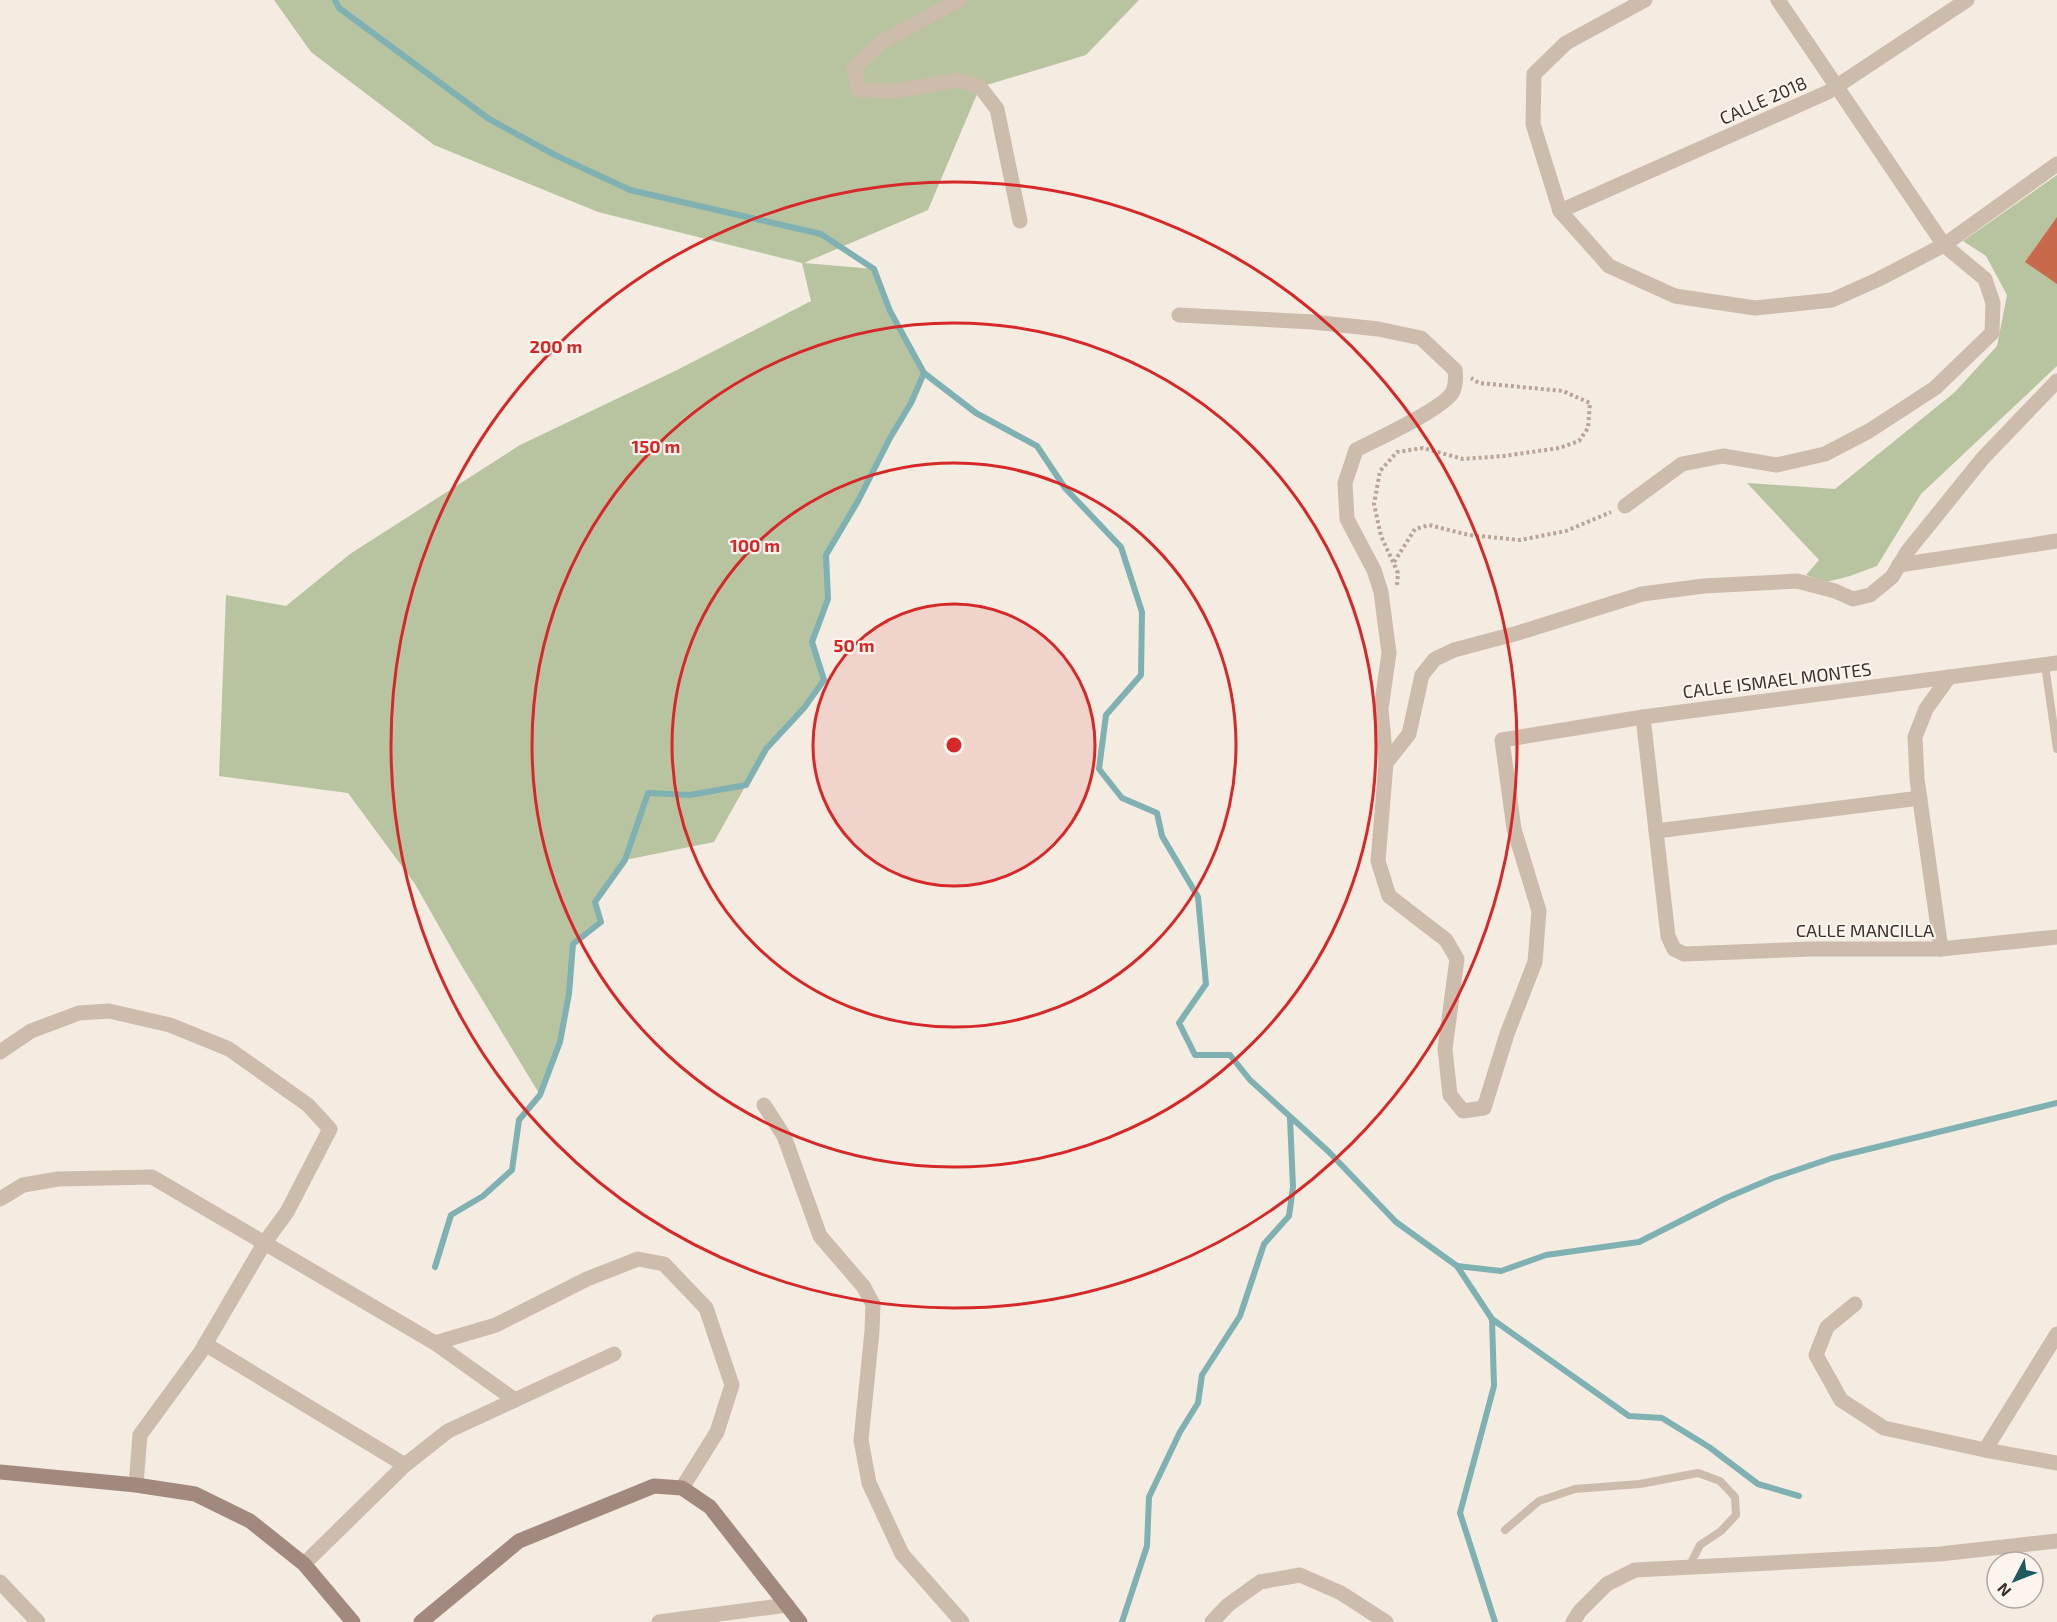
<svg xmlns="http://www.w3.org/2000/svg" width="2057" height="1622" viewBox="0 0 2057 1622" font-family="'Exo 2',sans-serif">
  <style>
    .green { fill: #b8c4a0 }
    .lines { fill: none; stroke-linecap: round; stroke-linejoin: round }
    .stream { stroke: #7fb0b2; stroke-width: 6 }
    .building { fill: #c8694b }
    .path { stroke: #b9a596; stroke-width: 4; stroke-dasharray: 3 3; stroke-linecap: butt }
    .lane { stroke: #cdbbac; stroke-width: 8 }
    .street { stroke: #cdbbac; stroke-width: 15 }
    .secondary { stroke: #a18a7d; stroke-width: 15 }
    .ring { fill: none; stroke: #d62828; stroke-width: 3 }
    .labels { text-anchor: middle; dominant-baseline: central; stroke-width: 4.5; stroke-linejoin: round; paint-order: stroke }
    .street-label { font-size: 18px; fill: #3b302b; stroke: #fbf5ee }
    .centre { fill: #d62828; stroke: #fbf5ee; stroke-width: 3 }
    .ring-label { font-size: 18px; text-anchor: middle; font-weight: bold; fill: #d62828; stroke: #fbf5ee; stroke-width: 4.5; stroke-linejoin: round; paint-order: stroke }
  </style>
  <rect width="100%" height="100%" fill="#f4ebe1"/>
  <g class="green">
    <path d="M274,0H1139L1086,55L980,87L928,210L804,263L874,269L890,311L924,373L911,403L890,438L858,501L826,555L828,599L812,642L824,680L804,708L778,736L746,785L714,842L625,860L595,902L601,922L573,944L569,994L560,1042L540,1095L457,958L415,884L348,793L219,776L226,595L286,606L350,554L520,445L675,371L811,301L802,263L598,212L434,145L311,52Z"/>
    <path d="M2057,175V366L1921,494L1877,566L1850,576L1826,582L1806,575L1819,560L1747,483L1835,489L1955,392L1997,346L2007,295L1986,256L1963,241Z"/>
  </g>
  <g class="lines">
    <g class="stream">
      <path d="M335,0L339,8L489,119L555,155L630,190L821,234L874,269L890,311L924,373L976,413L1037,446L1065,488L1121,547L1142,612L1141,675L1106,715L1099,769L1122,798L1157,813L1162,836L1198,897L1206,984L1179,1023L1195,1055H1230L1250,1080L1329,1152L1396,1222L1457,1266L1501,1271L1546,1255L1639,1242L1726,1198L1773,1178L1832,1158L2057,1103"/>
      <path d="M1457,1266L1492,1319L1494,1386L1460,1513L1495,1622"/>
      <path d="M435,1267L451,1215L483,1196L512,1170L519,1120L540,1095L560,1042L569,994L573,944L601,922L595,902L625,860L648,793L690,795L746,785L766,749L804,708L824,680L812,642L828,599L826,555L858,501L890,438L911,403L924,373"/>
      <path d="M1492,1319L1629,1416L1662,1418L1709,1447L1758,1484L1799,1496"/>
      <path d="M1122,1622L1147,1546L1149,1497L1180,1432L1198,1403L1202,1375L1240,1316L1264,1244L1289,1216L1293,1187L1290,1118"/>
    </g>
  </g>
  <path class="building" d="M2057,217V284L2025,262Z"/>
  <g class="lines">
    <g class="path">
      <path d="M1394,562L1415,529L1429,525L1469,535L1520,540L1566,531L1611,512"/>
      <path d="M1397,585L1398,573L1381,536L1374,504L1380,471L1397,452L1423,448L1463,459L1504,456L1559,448L1579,441L1588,428L1590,403L1563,391L1479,383L1471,378"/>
    </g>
    <g class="lane">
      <path d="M2045,665L2057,749"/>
      <path d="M1505,1530L1539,1501L1575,1489L1640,1484L1698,1473L1720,1481L1735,1497L1736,1515L1721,1531L1700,1545L1689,1567"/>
    </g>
    <g class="street">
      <path d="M960,0L882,42L854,67L859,90L896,91L959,80L980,87L997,109L1020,221"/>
      <path d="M1645,0L1566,43L1534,74L1533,124L1560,211L1609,266L1675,296L1755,308L1832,300L1879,279L1944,245L2057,164"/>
      <path d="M1560,211L1828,92L1967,0"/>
      <path d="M1179,315L1313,322L1378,329L1421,338L1455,370C1456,378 1456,386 1452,393C1441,410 1377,439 1356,450L1345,483L1347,519L1374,570L1381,592L1389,653L1381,709L1386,763"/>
      <path d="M2057,381L1983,458L1907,552L1892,577L1870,595L1853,599L1835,591L1797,581L1704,586L1642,594L1518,633L1454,650L1435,659L1422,675L1409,734L1386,763L1378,861L1389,896L1446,940L1457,959L1445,1049L1450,1095L1463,1111L1484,1108L1507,1034L1535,962L1539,911L1514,829L1502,740L1643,717L2057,663"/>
      <path d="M1625,506L1682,464L1723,456L1777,465L1825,454L1869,431L1935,388L1992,333L1993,303L1985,279L1944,245L1778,0"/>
      <path d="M1899,565L2057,541"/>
      <path d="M1643,717L1668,936L1674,949L1684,954L1813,949H1941L2057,937"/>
      <path d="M1656,831L1920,798"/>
      <path d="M1941,949L1917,779L1915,737L1926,709L1949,677"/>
      <path d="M0,1052L31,1031L79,1013L109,1011L170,1025L229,1049L308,1105L330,1129L287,1212L265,1242L200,1353L140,1435L136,1485"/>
      <path d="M764,1105L784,1136L820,1236L863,1286L873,1304L872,1331L861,1440L869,1483L902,1554L962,1622"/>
      <path d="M0,1199L23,1185L58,1179L152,1177L435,1343L496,1325L587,1279L638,1259L664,1264L706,1308L732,1385L717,1432L682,1488"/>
      <path d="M1855,1304L1827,1327L1816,1355L1841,1400L1884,1428L1985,1450L2057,1463"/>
      <path d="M435,1343L515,1400"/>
      <path d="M205,1344L405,1465"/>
      <path d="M1985,1450L2057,1334"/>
      <path d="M304,1564L405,1465L448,1431L614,1354"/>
      <path d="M0,1582L38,1622"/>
      <path d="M659,1622L787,1605"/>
      <path d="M1212,1622L1228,1605L1260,1582L1300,1575L1341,1593L1386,1622"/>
      <path d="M1573,1622L1580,1611L1607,1584L1635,1570L1940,1554L2057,1541"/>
    </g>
    <g class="secondary">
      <path d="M0,1472L136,1485L195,1494L250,1521L304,1564L353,1622"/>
      <path d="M421,1622L519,1541L654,1486L682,1488L710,1507L800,1622"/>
    </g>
  </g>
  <circle cx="954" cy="745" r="141" fill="#d62828" fill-opacity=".12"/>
  <g class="ring">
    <circle cx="954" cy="745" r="141"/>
    <circle cx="954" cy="745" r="282"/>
    <circle cx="954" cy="745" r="422"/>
    <circle cx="954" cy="745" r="563"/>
  </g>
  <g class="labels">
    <g class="street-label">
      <text transform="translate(1763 100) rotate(-24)">CALLE 2018</text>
      <text transform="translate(1777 680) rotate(-7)">CALLE ISMAEL MONTES</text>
      <text x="1865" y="930">CALLE MANCILLA</text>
    </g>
  </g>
  <circle cx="954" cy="745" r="9" class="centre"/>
  <g class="ring-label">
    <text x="556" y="353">200 m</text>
    <text x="656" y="453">150 m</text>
    <text x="755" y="552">100 m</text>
    <text x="854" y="652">50 m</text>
  </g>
  <g transform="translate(2015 1580) rotate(228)"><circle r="28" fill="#fbf5ee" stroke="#aea6a0" stroke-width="1.5"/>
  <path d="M0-4.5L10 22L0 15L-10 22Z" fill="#1f5a5e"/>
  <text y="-9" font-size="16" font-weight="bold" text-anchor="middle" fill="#3b302b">N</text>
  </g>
</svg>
